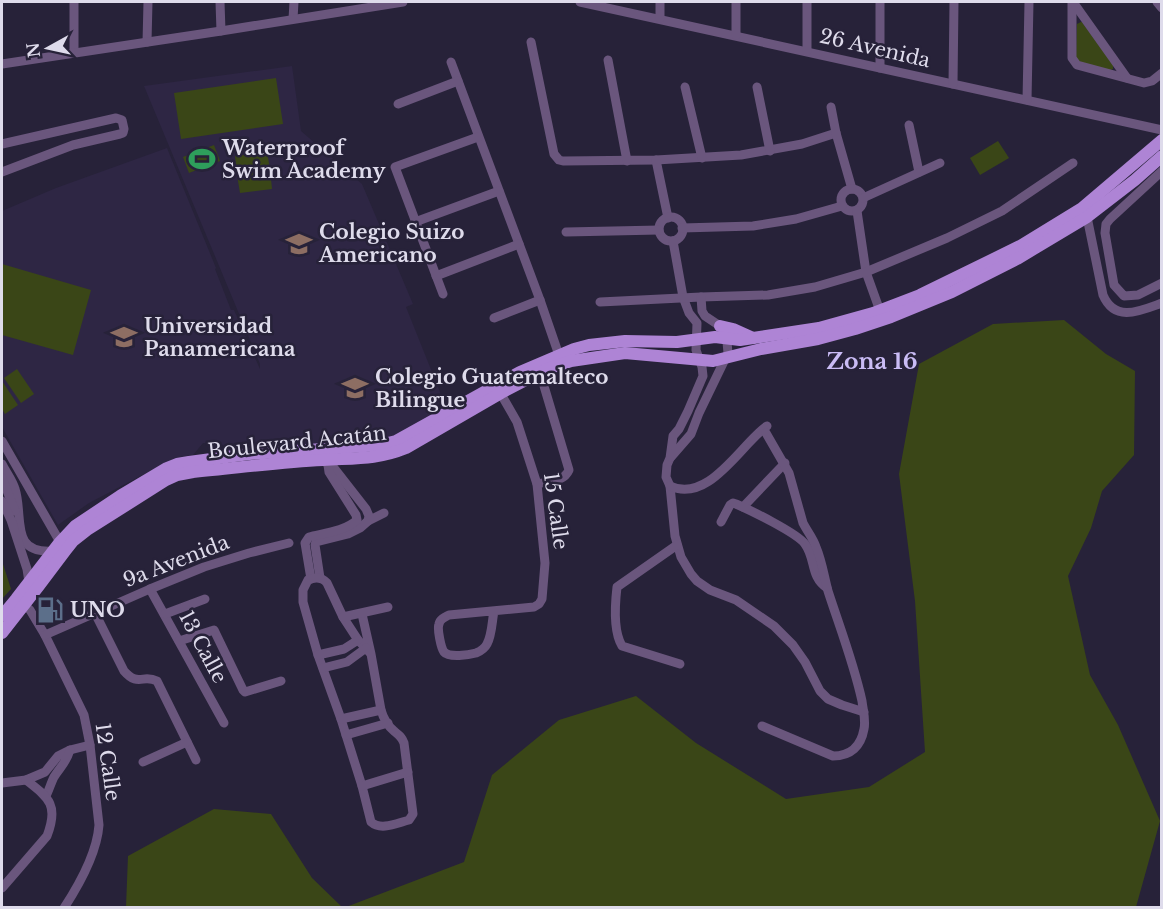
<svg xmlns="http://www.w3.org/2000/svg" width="1163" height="909" viewBox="0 0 1163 909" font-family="'Libre Baskerville',serif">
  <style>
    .built { fill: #2e2644 }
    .green { fill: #3a4617 }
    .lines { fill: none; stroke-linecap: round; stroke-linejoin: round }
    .minor { stroke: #6a567d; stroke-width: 9 }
    .major { stroke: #ae84d5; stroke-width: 12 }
    .labels { text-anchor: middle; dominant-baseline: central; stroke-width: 5; stroke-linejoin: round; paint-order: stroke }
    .street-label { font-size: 20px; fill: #dedbeb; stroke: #272239 }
    .poi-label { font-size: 20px; font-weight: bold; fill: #dedbeb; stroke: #272239; text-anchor: start }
    .quarter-label { font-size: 22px; font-weight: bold; fill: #cabcf5; stroke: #272239 }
  </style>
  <rect width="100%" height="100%" fill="#272239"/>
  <path class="built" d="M292,66L301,131L362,184L413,304L406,307L448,412L386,441L232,453L221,444L203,443L193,455L175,458L110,492L89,503L58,525L2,427V211L56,188L167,148L216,268L215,269L231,310H234L260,369V364L144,86Z"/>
  <g class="green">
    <path d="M1081,22H1082L1113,65V69L1110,70L1079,62L1076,59L1077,24Z"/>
    <path d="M276,78L283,124L181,139L174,93Z"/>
    <path d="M998,141L1009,158L980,175L970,158Z"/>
    <path d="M214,145L220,161L189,173L183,157Z"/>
    <path d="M267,152L270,169L237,173L235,156Z"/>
    <path d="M270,170L272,189L240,193L237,175Z"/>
    <path d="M2,264L91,290L73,355L2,335Z"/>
    <path d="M1064,320L1106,354L1135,371L1134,455L1102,491L1091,528L1068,576L1090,675L1118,725L1160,821L1136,907H346L464,862L492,775L559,720L636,696L696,743L786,799L869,787L925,752L915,601L899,474L919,364L993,324Z"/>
    <path d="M17,369L34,394L21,403L4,378Z"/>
    <path d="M2,381L18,405L5,414L2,409Z"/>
    <path d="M2,561L11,589L2,599Z"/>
    <path d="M214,809L271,814L312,878L342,907H126L128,856Z"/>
  </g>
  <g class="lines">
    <g class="minor">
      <path d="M220,2L221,31"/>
      <path d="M580,2L1162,130"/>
      <path d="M660,2V18"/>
      <path d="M736,2V35"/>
      <path d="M880,2V68"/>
      <path d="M1072,2V58L1077,65L1144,83L1152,81L1162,73"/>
      <path d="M1073,2L1127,78"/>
      <path d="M1157,2L1162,8"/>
      <path d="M293,19L294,2"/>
      <path d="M147,42L148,2"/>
      <path d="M531,42L554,154L559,160L563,161L656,160L741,155L802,144L836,133"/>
      <path d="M807,51V2"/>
      <path d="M74,52V2"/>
      <path d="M608,60L627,161"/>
      <path d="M451,62L540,300L561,361"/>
      <path d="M2,64L221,31L403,2"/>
      <path d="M953,84L954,2"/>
      <path d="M685,87L702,158"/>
      <path d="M757,87L770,151"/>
      <path d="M1027,100L1029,2"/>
      <path d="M398,104L458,81"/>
      <path d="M831,107L836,133L852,189"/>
      <path d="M909,125L919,172"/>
      <path d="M2,144L116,118L122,120L124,129L123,133L120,134L73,145L2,172"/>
      <path d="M656,160L668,218"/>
      <path d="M1162,171L1110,219L1106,224L1105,233L1114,285L1124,296L1138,295L1162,283"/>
      <circle cx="852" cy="200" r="11"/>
      <path d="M863,198L940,163"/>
      <path d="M857,211L866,272L880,311"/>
      <path d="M1084,212L1087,217L1103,295C1115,323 1140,311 1162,303"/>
      <circle cx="671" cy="229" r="12"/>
      <path d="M415,222L499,191"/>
      <path d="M682,228L753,226L796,219L842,206"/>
      <path d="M566,232L659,230"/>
      <path d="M673,241L683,297L689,313L697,323L696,350L702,367L703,376L688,411L679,429L673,436L670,458L667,465L666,477L670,486L675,536L681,557L691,574L697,581L710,590L736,600L774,626L793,645L805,662L820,691L828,699L842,705L864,712"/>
      <path d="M436,276L519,244"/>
      <path d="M443,294L395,167L478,137"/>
      <path d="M600,302L701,297L768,295L815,287L866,272L947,238L1002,211L1073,163"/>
      <path d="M494,318L540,300"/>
      <path d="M2,441L60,542"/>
      <path d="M671,457L691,434L699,413L728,353L727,342L720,326L705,316L702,311L701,297"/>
      <path d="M2,464C6,472 13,481 15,489C24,517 9,554 53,551"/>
      <path d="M328,465L334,468L366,509L369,516L368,521"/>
      <path d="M2,478L15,511"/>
      <path d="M537,484C549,481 564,482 569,470L544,386"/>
      <path d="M670,486C709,504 741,444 767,426"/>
      <path d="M2,501L11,520L27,569L29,582"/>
      <path d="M743,507L785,463"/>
      <path d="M721,522L730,505L733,503L736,504C750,510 797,533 805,544C816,559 810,577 827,588"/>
      <path d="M677,545L617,587C615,604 613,631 622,646L680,664"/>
      <path d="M320,578L315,545L316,542L348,534L360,528L368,521L384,513"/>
      <path d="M311,579L305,543L309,537C325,533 345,531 357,520L356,515L329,472L328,465L324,457"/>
      <path d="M150,589L224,723"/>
      <path d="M19,601L30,610L45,635L84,715L90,745L99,825C97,853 79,885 64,908"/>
      <path d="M494,611C492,621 492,635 487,644C485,648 481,651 476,653C469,655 449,658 444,652C441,648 437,629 439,624C440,619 445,617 449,615L534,607L539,604L542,599L545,563L537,484L517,422L498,389"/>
      <path d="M95,613L124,671C138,687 143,674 157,681L196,760"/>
      <path d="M165,614L205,599"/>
      <path d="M362,614L371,654L381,710C383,717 388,726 394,731C399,735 402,737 404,743L413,814L409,820C397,823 381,831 371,822L362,786L341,719L318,655L303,602V590L308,580C315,577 322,577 327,583L343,617L358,640L371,654"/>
      <path d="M343,617L388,607"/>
      <path d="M45,635L150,589L204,567L249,553L289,543"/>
      <path d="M179,641L214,630L243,690L245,692L281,681"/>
      <path d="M318,655L344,649L358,640"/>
      <path d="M323,668L347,662L366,648"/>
      <path d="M341,719L381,710"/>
      <path d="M762,726L833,756C851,756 861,746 864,729C866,720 863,710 862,701C854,664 840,628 828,591C824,576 822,561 816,547C813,538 807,531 803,523L789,473L766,433"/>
      <path d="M346,735L388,723"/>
      <path d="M143,762L187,742"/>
      <path d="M2,783L26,780L45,772L58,756L70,750L90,745"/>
      <path d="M362,786L408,772"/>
      <path d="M46,796C49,790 51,783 54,777C61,766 66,763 70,750"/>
      <path d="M2,888L47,836C59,805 49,798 26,780"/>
    </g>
    <g class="major">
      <path d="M720,326L733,329L753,338"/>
      <path d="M2,616L16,599L60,542L75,526L120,496L167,468L177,464L189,462L249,454L380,445L396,441L520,372L574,349L589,345L625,341L677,342L715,337L740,340L819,328L873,313L920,295L1020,246L1082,208L1162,140"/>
      <path d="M2,633L38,587L66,550L73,541L87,530L166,480L177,475L193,472C237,468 280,462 323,460C353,458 377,460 406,448L501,393L547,369L571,361L625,353L713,361L761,349L818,339L855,329L891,317L952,292L1017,259L1087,217L1135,180L1162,156"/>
    </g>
  </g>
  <defs>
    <g id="stadium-bare" transform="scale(2.07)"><path d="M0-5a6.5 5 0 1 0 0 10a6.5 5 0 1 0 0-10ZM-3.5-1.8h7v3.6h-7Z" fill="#2e9e5b" stroke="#272239" stroke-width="2.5" paint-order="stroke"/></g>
    <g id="school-bare" transform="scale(2.07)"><path d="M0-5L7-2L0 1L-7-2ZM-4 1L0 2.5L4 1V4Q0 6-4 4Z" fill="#8d6e63" stroke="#272239" stroke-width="2.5" paint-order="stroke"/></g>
    <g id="university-bare" transform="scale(2.07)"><path d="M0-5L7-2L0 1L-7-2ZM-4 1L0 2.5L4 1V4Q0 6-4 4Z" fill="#8d6e63" stroke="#272239" stroke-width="2.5" paint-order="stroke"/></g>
    <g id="fuel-bare" transform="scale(2.07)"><path d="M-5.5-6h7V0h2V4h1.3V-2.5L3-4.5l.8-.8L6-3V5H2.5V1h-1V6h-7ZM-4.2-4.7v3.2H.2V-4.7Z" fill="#5c6f8a" stroke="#272239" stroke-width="2.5" paint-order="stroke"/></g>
  </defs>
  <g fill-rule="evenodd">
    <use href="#stadium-bare" x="202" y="159"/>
    <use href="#school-bare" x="299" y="244"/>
    <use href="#university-bare" x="124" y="337"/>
    <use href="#school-bare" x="355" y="388"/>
    <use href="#fuel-bare" x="50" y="610"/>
  </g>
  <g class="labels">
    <g class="street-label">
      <text transform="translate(875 48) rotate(13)">26 Avenida</text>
      <text transform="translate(297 442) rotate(-6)">Boulevard Acatán</text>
      <text transform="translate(556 511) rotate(82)">15 Calle</text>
      <text transform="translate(176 561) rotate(-21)">9a Avenida</text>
      <text transform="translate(203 647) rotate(62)">13 Calle</text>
      <text transform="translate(108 762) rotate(82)">12 Calle</text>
    </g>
    <g class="poi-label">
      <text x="222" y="148">Waterproof<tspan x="222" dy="23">Swim Academy</tspan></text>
      <text x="319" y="232">Colegio Suizo<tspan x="319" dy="23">Americano</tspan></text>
      <text x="144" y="326">Universidad<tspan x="144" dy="23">Panamericana</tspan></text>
      <text x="375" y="377">Colegio Guatemalteco<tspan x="375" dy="23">Bilingue</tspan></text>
      <text x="70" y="610">UNO</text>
    </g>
    <g class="quarter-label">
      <text x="872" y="361">Zona 16</text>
    </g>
  </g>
  <rect width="1163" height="909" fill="none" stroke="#dedbeb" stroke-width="6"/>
  <g transform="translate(48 48) rotate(262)" stroke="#272239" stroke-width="4.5" paint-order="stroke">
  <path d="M0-4.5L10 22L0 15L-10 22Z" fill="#dedbeb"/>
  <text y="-9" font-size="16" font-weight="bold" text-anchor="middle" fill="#dedbeb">N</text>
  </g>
</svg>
